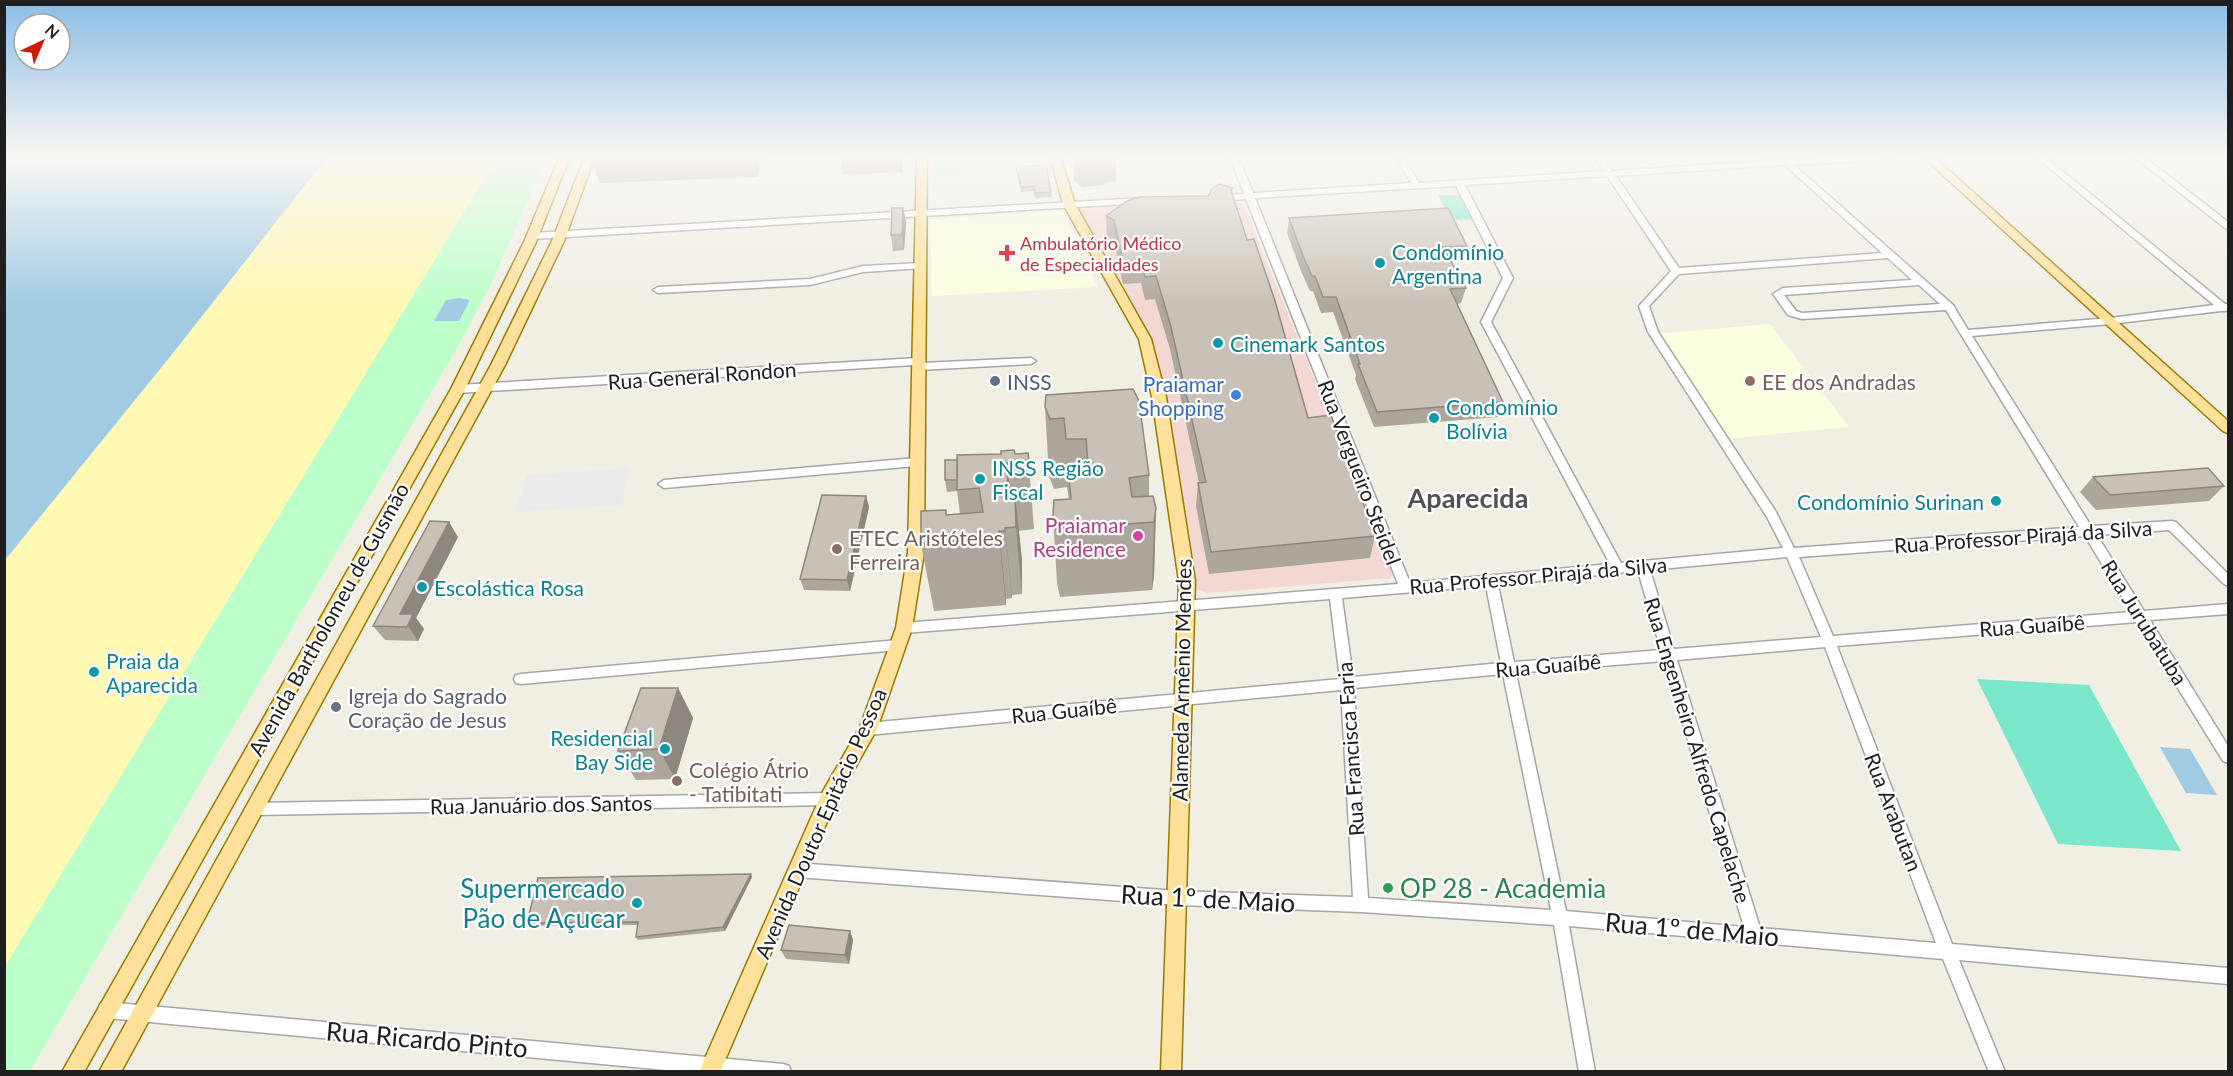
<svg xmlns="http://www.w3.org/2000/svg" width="2233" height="1076" viewBox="0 0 2233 1076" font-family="Lato,sans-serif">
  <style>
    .commercial { fill: #f3d7d2 }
    .education { fill: #fbffdf }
    .sand { fill: #fff9b4 }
    .park { fill: #bdffcb }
    .pitch { fill: #7be7cb }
    .parking { fill: #ebebeb }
    .water { fill: #a0cbe3 }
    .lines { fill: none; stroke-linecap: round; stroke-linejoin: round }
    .minor-casing { stroke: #a6a6a6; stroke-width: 3 }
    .major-casing { stroke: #9a7b00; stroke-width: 3 }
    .minor { fill: #fff; fill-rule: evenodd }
    .major { fill: #ffe19b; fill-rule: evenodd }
    .wall { fill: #ada69d }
    .shaded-wall { fill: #8d8780 }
    .building { fill: #c9c1b7; stroke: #8d8780; stroke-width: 1.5 }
    .health-dot { fill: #e0444e; stroke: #fff; stroke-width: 2 }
    .culture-dot { fill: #0f9aa8; stroke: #fff; stroke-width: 2 }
    .service-dot { fill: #5c6f8a; stroke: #fff; stroke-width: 2 }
    .education-dot { fill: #8d6e63; stroke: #fff; stroke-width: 2 }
    .shop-dot { fill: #3f7fe0; stroke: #fff; stroke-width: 2 }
    .hotel-dot { fill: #d1479c; stroke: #fff; stroke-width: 2 }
    .worship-dot { fill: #6b7280; stroke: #fff; stroke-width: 2 }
    .leisure-dot { fill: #2e9e5b; stroke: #fff; stroke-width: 2 }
    .labels { text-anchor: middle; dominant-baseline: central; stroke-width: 4.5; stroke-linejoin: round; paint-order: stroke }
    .far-health-label { font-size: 18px; fill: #be3a42; stroke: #fff; text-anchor: start }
    .culture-label { font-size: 21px; fill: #0d838f; stroke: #fff; text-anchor: start }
    .street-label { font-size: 21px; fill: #1f1f1f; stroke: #fff }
    .service-label { font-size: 21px; fill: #4e5e75; stroke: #fff; text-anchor: start }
    .education-label { font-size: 21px; fill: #785e54; stroke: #fff; text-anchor: start }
    .shop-label { font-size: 21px; fill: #366cbe; stroke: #fff; text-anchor: end }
    .hotel-label { font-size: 21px; fill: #b23c85; stroke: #fff; text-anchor: end }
    .worship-label { font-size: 21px; fill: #5b616d; stroke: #fff; text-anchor: start }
    .near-culture-label { font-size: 26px; fill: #0d838f; stroke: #fff; text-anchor: end }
    .near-leisure-label { font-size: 26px; fill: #27864d; stroke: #fff; text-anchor: start }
    .near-street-label { font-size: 26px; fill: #1f1f1f; stroke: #fff }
    .district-label { font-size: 27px; font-weight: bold; fill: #525252; stroke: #fff }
  </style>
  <rect width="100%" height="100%" fill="#f1eee4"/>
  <path class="commercial" d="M1240,197L1393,571L1391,578L1207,593L1194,588L1179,480L1148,335L1076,209Z"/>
  <g class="education">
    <path d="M1062,211L1098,287L932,296L930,219Z"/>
    <path d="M1770,324L1849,427L1725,439L1655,334Z"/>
  </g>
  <path class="sand" d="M328,156H498L5,968V560L169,358Z"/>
  <g class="park">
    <path d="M498,156H548L491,284L455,352L30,1071H5L4,968Z"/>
    <path d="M935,156H1045L1048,168L936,175Z"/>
  </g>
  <g class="pitch">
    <path d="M1438,195H1463L1474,219L1450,220Z"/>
    <path d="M1977,679L2089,685L2181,851L2058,844Z"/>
  </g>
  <path class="parking" d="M629,468L622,505L515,512L527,475Z"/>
  <g class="water">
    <path d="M5,156H328L169,358L5,560Z"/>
    <path d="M459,298L470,300L459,321H434L446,300Z"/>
    <path d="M2160,747L2190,749L2217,795L2186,793Z"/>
  </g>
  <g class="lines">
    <g class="minor-casing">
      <g id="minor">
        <path d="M1230,156H1238L1253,193L1411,183L1395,156H1403L1419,183L1604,171L1594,156H1602L1612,171L1779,160L1780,157L1783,156L1789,160L1848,156H1894L1890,159L1794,165L1953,305L1968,330L2110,318L2214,305L2035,156H2044L2225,304H2228V311H2221L2110,324L1972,336L2091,526L2172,521L2176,522L2228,574V586L2224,584L2169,530L2097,535L2144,611L2228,604V614L2150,620L2228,746V763L2223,761L2137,622L1837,646L1952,944L2228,968V984L1959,960L2005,1072H1989L1943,959L1569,926L1595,1072H1579L1554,925L1361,912L1178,905L796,877L791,875L789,870L791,865L796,863L1178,891L1353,897L1341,690L868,735L863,733L861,729L863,725L868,723L1340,679L1330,599L904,633L899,632L898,628L899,624L904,623L1398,584L1246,199L1216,201L1211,198L1216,195L1244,194ZM1785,165L1882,253L1679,268L1616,176ZM1607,176L1671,271L1639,306L1648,332L1767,517L1783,548L1621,563L1491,322L1513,278L1465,185ZM1456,186L1503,278L1481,322L1610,564L1410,583L1255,198ZM1888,258L1912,280L1783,288L1773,294L1788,315L1802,319L1946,310L2079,527L1794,548L1776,512L1658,332L1649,306L1679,274ZM1919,285L1940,304L1802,313L1796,311L1784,295ZM2085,536L2131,612L1833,636L1799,557ZM1787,557L1821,637L1674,649L1650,570ZM1638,571L1661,650L1514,662L1498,585ZM1486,586L1501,663L1353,677L1342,598ZM1825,647L1936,943L1760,928L1677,660ZM1664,661L1744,927L1566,911L1516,673ZM1503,674L1551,910L1368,898L1354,688Z"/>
        <path d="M2133,156H2143L2228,222V229L2225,228Z"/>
        <path d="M1142,198L1147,201L1145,203L532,239L527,236L532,233Z"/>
        <path d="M920,263L923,264V268L863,272L810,285L658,293L653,290L658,287L810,279L863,266Z"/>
        <path d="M918,358L922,359V363L1031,358L1036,361L1031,364L918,370L914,369V365L458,393L453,389L458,385Z"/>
        <path d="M916,458L922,462L916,466L664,488L658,484L664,480Z"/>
        <path d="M898,640L903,641L904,645L903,649L898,650L521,684L516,683L514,679L516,675L521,674Z"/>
        <path d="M828,793L833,794L835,799L833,804L828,805L255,815L250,814L248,809L250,804L255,803Z"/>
        <path d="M106,1002L783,1064L789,1066L791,1072H687L106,1018L100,1016L98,1010L100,1004Z"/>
      </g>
    </g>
    <g class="major-casing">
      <g id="major">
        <path d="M560,156H570L536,242L465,389L84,1072H62L451,389L524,242Z"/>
        <path d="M585,156H595L564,241L505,365L121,1072H99L491,365L552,241Z"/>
        <path d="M917,156H927L924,552L912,628L877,729L835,803L720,1072H699L822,793L860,727L896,628L908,552Z"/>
        <path d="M1050,156H1060L1075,204L1151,339L1166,397L1195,581L1181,1072H1161L1179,581L1152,397L1139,339L1063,204Z"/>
        <path d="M1922,156H1933L2228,421V433L2223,431Z"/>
      </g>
    </g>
    <use href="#minor" class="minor"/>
    <use href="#major" class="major"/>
  </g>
  <g class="wall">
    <path d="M590,156H761L758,177L600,183Z"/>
    <path d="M840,156H903V172L843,175Z"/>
    <path d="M1074,156H1116V181L1104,183V185L1082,187L1074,181Z"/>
    <path d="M1016,167L1051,192L1052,197L1035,198L1034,191L1021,192Z"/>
    <path d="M1233,196L1247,240L1308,418L1375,536L1370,558L1209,574L1196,506L1198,483H1199L1170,349L1155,299L1145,300L1141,283L1123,284L1114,243L1107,239L1106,216Z"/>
    <path d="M903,208L906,223L904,250L893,251L891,235Z"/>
    <path d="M1289,218L1467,246L1463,261L1451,262L1466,288L1461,303L1457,304L1503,402L1498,417L1374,427L1355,379L1356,375L1333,312L1321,313L1313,291H1310L1301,271L1287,233Z"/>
    <path d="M1046,395L1149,475V496L1156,508L1154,576L1152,590L1060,597L1057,583L1053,515L1069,500L1067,487L1054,489L1049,476L1045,407Z"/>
    <path d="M1028,453L1034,529L1019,531L1022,561V594L1012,595V598L1006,599V605L934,611L921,544L946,510L947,515L960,514L957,491L947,492L945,480L1015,454Z"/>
    <path d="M2093,477L2224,486L2209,501L2096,510L2080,492Z"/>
    <path d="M866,496L869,507L850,591L804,590L800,579Z"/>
    <path d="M458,537L416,618L424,629L418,641L385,640L373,626Z"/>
    <path d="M678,688L693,718L675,779L636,780L618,751Z"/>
    <path d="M752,877L725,931L638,940L636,937L638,925L530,926L527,923Z"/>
    <path d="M850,931L853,940L849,964L786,959L781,950Z"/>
  </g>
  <g class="shaded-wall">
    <path d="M752,156H761L758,177Z"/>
    <path d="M900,156H903V172Z"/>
    <path d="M903,208L906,223L904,250L902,235Z"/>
    <path d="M1007,463L1013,527L1008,493Z"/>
    <path d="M1015,493L1022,561V594L1016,527Z"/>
    <path d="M866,496L869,507L850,591L847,580Z"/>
    <path d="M1156,508L1154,576L1152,590L1154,522Z"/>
    <path d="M449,522L458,537L416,618L424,629L418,641L400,614Z"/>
    <path d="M1005,528L1012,595V598L1005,531Z"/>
    <path d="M999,531L1006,599V605L999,537Z"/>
    <path d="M678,688L693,718L675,779L659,749Z"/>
    <path d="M751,874L752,877L725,931L723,927Z"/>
    <path d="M850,931L853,940L849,964L845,955Z"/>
  </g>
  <g class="building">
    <path d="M840,156H881L840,158Z"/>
    <path d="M1046,165L1051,192L1035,193L1034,186L1021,187L1016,167Z"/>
    <path d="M1219,184L1233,188L1231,190L1247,240L1254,239L1275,301L1308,418L1331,415L1375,536L1211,552L1198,483L1206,482L1171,327L1156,276L1145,277L1141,260L1123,262L1114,220L1106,216L1127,201L1139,197L1208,196L1212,189Z"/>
    <path d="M892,208H903L902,235H891Z"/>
    <path d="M1448,208L1467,246L1443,247L1466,288L1450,289L1503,402L1377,412L1358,364H1360L1336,297H1323L1315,276H1312L1303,256L1289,218Z"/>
    <path d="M1133,389L1139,401L1149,475L1129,478L1132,497L1153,496L1156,508L1154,522L1056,529L1053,515L1054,500L1071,499L1069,477L1089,475L1086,439H1066L1064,418L1050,419L1045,407L1046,395Z"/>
    <path d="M1014,450L1015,454L1028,453L1029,460L1007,463L1008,493H1015L1016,527L1005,528V531H999V537L921,544V511L946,510V515L983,512L979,488L957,490V455L1001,454V451Z"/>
    <rect x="945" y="460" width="12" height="20"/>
    <path d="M2208,468L2224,486L2110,495L2093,477Z"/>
    <path d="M822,495L866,496L847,580L800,579Z"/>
    <path d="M430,521L449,522L400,614H413L407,627L373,626Z"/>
    <path d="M641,688H678L659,749L618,751Z"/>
    <path d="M751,874L723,927L636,937L638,922L527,923L538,878Z"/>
    <path d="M789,925L850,931L845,955L781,950Z"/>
  </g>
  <linearGradient id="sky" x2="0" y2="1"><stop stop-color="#8bbde6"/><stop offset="0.51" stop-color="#f9f7f3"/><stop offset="1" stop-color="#f9f7f3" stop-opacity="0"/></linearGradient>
  <rect width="2233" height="307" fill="url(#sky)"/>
  <path class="health-dot" d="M1004 244h6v6h6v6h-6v6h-6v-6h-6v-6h6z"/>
  <g class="culture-dot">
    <circle cx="1380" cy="263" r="6"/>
    <circle cx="1218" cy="343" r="6"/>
    <circle cx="1434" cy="418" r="6"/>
    <circle cx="980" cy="479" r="6"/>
    <circle cx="1996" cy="501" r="6"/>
    <circle cx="422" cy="587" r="6"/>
    <circle cx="94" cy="672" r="6"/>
    <circle cx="665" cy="749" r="6"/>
    <circle cx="637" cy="903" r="6"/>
  </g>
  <circle class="service-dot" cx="995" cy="381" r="6"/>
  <g class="education-dot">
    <circle cx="1750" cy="381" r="6"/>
    <circle cx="837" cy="549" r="6"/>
    <circle cx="677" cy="781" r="6"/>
  </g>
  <circle class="shop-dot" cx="1236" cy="395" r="6"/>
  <circle class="hotel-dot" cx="1138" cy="536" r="6"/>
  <circle class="worship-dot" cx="336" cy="707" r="6"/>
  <circle class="leisure-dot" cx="1388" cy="888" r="6"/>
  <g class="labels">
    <g class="far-health-label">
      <text x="1020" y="243">Ambulatório Médico<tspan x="1020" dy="21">de Especialidades</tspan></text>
    </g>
    <g class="culture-label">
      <text x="1392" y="251">Condomínio<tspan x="1392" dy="24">Argentina</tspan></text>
      <text x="1230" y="343">Cinemark Santos</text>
      <text x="1446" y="406">Condomínio<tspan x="1446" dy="24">Bolívia</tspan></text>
      <text x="992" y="467">INSS Região<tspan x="992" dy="24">Fiscal</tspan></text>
      <text x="1984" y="501" text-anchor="end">Condomínio Surinan</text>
      <text x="434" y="587">Escolástica Rosa</text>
      <text x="106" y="660">Praia da<tspan x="106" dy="24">Aparecida</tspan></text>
      <text x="653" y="737" text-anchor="end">Residencial<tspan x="653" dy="24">Bay Side</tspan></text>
    </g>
    <g class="street-label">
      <text transform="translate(702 375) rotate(-4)">Rua General Rondon</text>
      <text transform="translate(1360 472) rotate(69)">Rua Vergueiro Steidel</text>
      <text transform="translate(2023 536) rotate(-4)">Rua Professor Pirajá da Silva</text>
      <text transform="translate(1538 575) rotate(-5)">Rua Professor Pirajá da Silva</text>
      <text transform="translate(328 619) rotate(-61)">Avenida Bartholomeu de Gusmão</text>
      <text transform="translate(2145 622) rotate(58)">Rua Jurubatuba</text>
      <text transform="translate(2032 625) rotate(-4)">Rua Guaíbê</text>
      <text transform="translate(1548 665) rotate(-5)">Rua Guaíbê</text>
      <text transform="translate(1181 680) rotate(-89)">Alameda Armênio Mendes</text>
      <text transform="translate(1064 710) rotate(-6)">Rua Guaíbê</text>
      <text transform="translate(1350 749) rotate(-94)">Rua Francisca Faria</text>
      <text transform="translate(1698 750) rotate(73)">Rua Engenheiro Alfredo Capelache</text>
      <text transform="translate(541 804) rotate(-1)">Rua Januário dos Santos</text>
      <text transform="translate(1894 812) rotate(69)">Rua Arabutan</text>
      <text transform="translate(820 823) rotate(-66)">Avenida Doutor Epitácio Pessoa</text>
    </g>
    <g class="service-label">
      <text x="1007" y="381">INSS</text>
    </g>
    <g class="education-label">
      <text x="1762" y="381">EE dos Andradas</text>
      <text x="849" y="537">ETEC Aristóteles<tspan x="849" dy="24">Ferreira</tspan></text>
      <text x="689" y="769">Colégio Átrio<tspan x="689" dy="24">- Tatibitati</tspan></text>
    </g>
    <g class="shop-label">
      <text x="1224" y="383">Praiamar<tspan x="1224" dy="24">Shopping</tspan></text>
    </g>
    <g class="hotel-label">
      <text x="1126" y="524">Praiamar<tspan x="1126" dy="24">Residence</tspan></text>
    </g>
    <g class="worship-label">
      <text x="348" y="695">Igreja do Sagrado<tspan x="348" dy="24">Coração de Jesus</tspan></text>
    </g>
    <g class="near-culture-label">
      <text x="625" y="888">Supermercado<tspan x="625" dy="30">Pão de Açucar</tspan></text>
    </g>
    <g class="near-leisure-label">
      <text x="1400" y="888">OP 28 - Academia</text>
    </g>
    <g class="near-street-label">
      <text transform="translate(1208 898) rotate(3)">Rua 1º de Maio</text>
      <text transform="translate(1692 929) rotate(5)">Rua 1º de Maio</text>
      <text transform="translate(427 1039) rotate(5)">Rua Ricardo Pinto</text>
    </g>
    <g class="district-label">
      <text x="1468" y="497">Aparecida</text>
    </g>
  </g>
  <rect width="2233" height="1076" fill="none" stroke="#1f1f1f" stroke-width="12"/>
  <g transform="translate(42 42) rotate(44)"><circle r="28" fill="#ffffff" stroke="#a5a5a5" stroke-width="1.5"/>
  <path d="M0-4.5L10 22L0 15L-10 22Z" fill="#ce1a00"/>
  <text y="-9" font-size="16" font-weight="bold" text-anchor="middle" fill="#1f1f1f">N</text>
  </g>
</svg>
